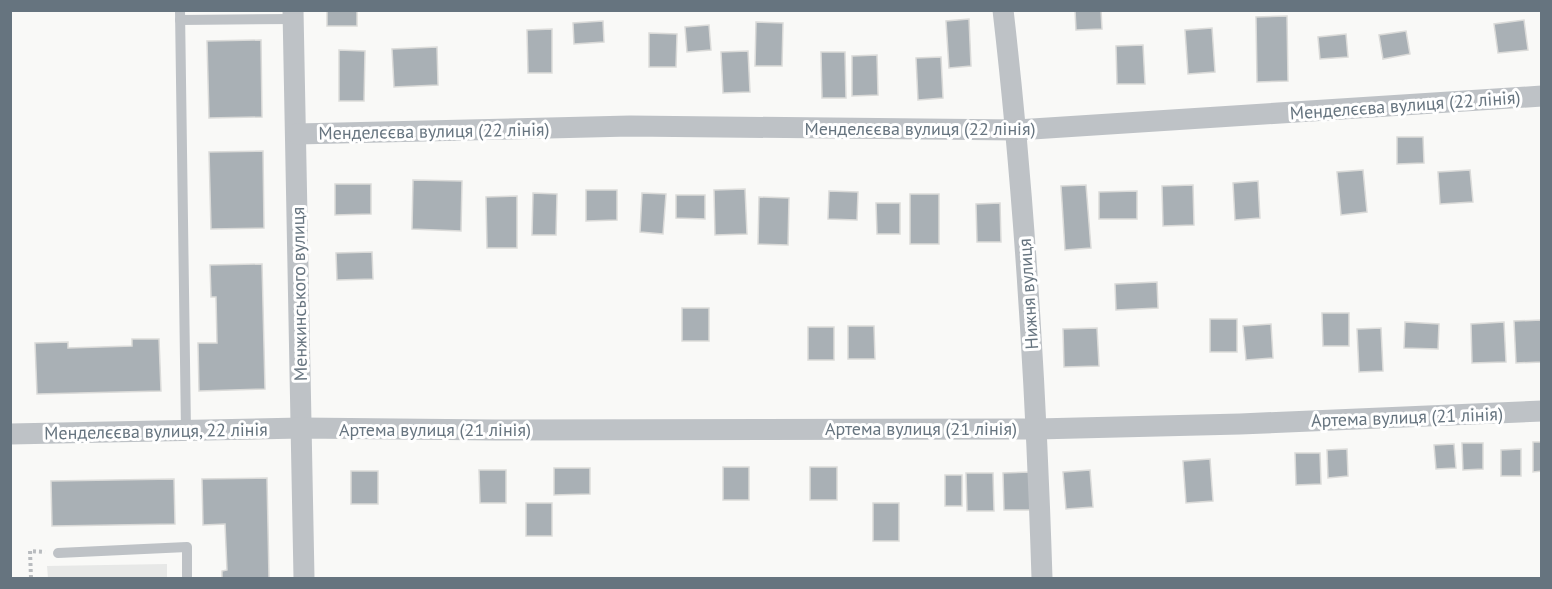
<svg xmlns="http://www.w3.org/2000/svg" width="1552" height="589" viewBox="0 0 1552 589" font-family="'PT Sans',sans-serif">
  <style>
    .built { fill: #e7e8e7 }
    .building { fill: #a9b0b5; stroke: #dbdbd9; stroke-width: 1.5 }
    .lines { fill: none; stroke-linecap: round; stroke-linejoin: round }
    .path { stroke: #b9bcbf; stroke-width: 4; stroke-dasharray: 3 3; stroke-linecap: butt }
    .service { stroke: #bec2c6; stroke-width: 10 }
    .minor { stroke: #bec2c6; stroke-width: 21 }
    .labels { text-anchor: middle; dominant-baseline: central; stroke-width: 6; stroke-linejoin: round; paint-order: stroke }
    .street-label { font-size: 18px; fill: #66747f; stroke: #fff }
  </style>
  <rect width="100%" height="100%" fill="#f9f9f7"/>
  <path class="built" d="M167,564V578H48L47,566Z"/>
  <g class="building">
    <rect x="327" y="10" width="30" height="16"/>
    <path d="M1075,10H1101L1102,29L1076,30Z"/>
    <path d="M1287,16L1288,81L1257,82L1256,17Z"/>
    <path d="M969,19L971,66L949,68L946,21Z"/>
    <path d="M1524,20L1528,50L1498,53L1494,24Z"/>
    <path d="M603,21L604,42L574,44L573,23Z"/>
    <path d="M756,22L783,23L782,66H755Z"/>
    <path d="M709,25L711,50L687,52L685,27Z"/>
    <path d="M1212,28L1215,72L1188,74L1185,30Z"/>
    <path d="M552,29V73H528L527,30Z"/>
    <path d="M1406,31L1410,54L1383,59L1379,35Z"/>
    <path d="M649,33L677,34L676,67H649Z"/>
    <path d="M1346,34L1348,57L1320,59L1318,37Z"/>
    <path d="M261,40L262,117L209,118L207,41Z"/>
    <path d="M1143,45L1145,84H1117L1116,46Z"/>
    <path d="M437,47L438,85L394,87L392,49Z"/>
    <path d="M339,50L365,51L364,101H339Z"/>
    <path d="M748,51L750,92L723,93L721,52Z"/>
    <path d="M821,52H845L846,98H822Z"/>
    <path d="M877,55L878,95L852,96V56Z"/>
    <path d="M941,57L943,98L918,100L916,58Z"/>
    <path d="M1397,137H1423L1424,163L1397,164Z"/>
    <path d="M263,151L264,228L211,229L209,152Z"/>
    <path d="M1363,170L1367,212L1341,215L1337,172Z"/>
    <path d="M1470,170L1473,202L1440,204L1438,172Z"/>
    <path d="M413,180L462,181L461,231L412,229Z"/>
    <path d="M1258,181L1260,218L1235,220L1233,183Z"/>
    <path d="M335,184H371V214L335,215Z"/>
    <path d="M1086,185L1091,248L1065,250L1061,186Z"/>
    <path d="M1193,185L1194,225L1163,226L1162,186Z"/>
    <path d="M745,189L747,234L715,235L714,190Z"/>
    <path d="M586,190H617V220L586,221Z"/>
    <path d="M829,191L858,192L857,220L828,219Z"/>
    <path d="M1137,191V219H1099V192Z"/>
    <path d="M533,193L557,194L556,235H532Z"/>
    <path d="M642,193L666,194L663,234L640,232Z"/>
    <rect x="910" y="194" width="29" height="50"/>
    <path d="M676,195H705V219L676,218Z"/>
    <path d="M517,196V248H487L486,197Z"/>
    <path d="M759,197L789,198L788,245L758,244Z"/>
    <path d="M876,203H900V234H877Z"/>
    <path d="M1000,203L1001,242H977L976,204Z"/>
    <path d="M372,252L373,279L337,280L336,253Z"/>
    <path d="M262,264L265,389L199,391L198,343H217L216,297H211L210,265Z"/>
    <path d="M1157,282L1158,308L1116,310L1115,284Z"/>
    <rect x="682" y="308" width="27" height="33"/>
    <path d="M1322,313H1349V346H1323Z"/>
    <rect x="1210" y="319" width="27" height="33"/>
    <path d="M1542,320V362L1516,363L1514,321Z"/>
    <path d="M1405,322L1439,324L1438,349L1404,348Z"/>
    <path d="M1504,322L1506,362L1472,363L1471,324Z"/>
    <path d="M1271,324L1273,358L1246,360L1243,326Z"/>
    <path d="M848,326H874L875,359H848Z"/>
    <rect x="808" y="327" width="26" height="33"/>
    <path d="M1097,328L1099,366L1064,367L1063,329Z"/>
    <path d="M1381,328L1383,371L1359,372L1357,329Z"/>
    <path d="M132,339H159L161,391L37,394L35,343L68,342V348L132,346Z"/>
    <path d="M1533,442H1542V471L1533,472Z"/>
    <path d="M1462,443H1483V469L1463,470Z"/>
    <path d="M1454,444L1456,468L1436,469L1434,445Z"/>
    <path d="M1347,449L1348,476L1328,478L1327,450Z"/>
    <path d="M1521,449V476H1501V450Z"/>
    <path d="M1295,453H1320L1321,484L1296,485Z"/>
    <path d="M1210,459L1213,501L1186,503L1183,461Z"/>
    <rect x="723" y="467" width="26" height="33"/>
    <rect x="810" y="467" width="27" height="33"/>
    <path d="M554,468H590V494L554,495Z"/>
    <path d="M479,470H506V503H480Z"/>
    <path d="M1090,470L1093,507L1066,509L1063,472Z"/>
    <rect x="351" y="471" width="27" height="33"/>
    <path d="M1030,472V510H1004L1003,473Z"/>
    <path d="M966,473H993L994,511H967Z"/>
    <rect x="945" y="475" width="17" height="31"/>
    <path d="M267,478L269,578H222V571L227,570L225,524L203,525L202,479Z"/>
    <path d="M174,479L175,524L52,526L51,481Z"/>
    <rect x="526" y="503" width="26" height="33"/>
    <rect x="873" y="503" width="26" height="38"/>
  </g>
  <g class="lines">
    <path class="path" d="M31,578L30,551L45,552"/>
    <g class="service">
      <path d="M180,10L186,431"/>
      <path d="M180,20L294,19"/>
      <path d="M58,553L187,547V578"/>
    </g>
    <g class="minor">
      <path d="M293,10L304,578"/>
      <path d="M1003,10C1025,199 1036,389 1042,578"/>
      <path d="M297,134L630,126L1017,130L1542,96"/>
      <path d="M10,434L301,428L495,430L1037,429L1240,424L1542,411"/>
    </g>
  </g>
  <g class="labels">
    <g class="street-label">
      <text transform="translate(1405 105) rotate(-4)">Менделєєва вулиця (22 лiнiя)</text>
      <text x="920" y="128">Менделєєва вулиця (22 лiнiя)</text>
      <text transform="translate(434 131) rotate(-1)">Менделєєва вулиця (22 лiнiя)</text>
      <text transform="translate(299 294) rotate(-91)">Менжинського вулиця</text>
      <text transform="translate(1028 294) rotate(-94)">Нижня вулиця</text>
      <text transform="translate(1407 417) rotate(-2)">Артема вулиця (21 лiнiя)</text>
      <text x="921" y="428">Артема вулиця (21 лiнiя)</text>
      <text x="435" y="429">Артема вулиця (21 лiнiя)</text>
      <text transform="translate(156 431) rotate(-1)">Менделєєва вулиця, 22 лінія</text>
    </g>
  </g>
  <rect width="1552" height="589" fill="none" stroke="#66747f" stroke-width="24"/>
</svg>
